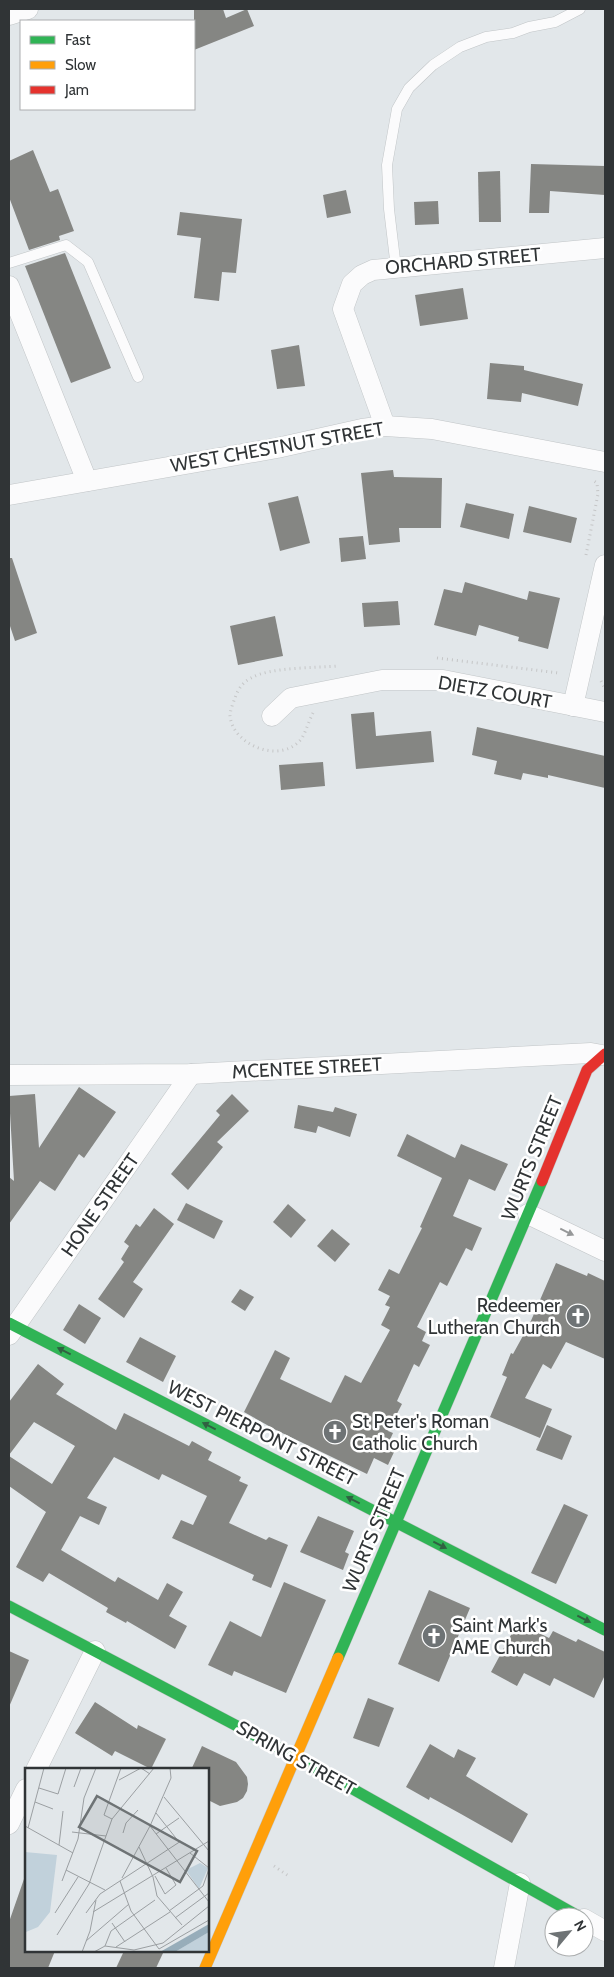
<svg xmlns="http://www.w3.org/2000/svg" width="614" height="1977" viewBox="0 0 614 1977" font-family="Cabin,sans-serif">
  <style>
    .building { fill: #858683 }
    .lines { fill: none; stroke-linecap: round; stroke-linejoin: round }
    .lane-casing { stroke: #c1c5c7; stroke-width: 11 }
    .street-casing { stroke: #c1c5c7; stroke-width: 21 }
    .fast-casing { stroke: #c1c5c7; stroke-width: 12 }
    .slow-casing { stroke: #c1c5c7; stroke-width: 12 }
    .jam-casing { stroke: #c1c5c7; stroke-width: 12 }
    .path { stroke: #c5c6c7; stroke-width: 3; stroke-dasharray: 1 4; stroke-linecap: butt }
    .lane { stroke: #fbfbfc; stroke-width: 10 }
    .street { stroke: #fbfbfc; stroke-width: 20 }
    .fast { stroke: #30b455; stroke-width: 11 }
    .slow { stroke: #ff9f0a; stroke-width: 11 }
    .jam { stroke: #e5322d; stroke-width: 11 }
    .oneway { fill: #969899 }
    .oneway2 { fill: #306141 }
    .labels { text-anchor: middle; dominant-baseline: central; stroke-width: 5; stroke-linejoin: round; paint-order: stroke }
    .street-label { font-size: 19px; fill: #303436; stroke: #fff }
    .poi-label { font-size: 19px; fill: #303436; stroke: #fff; text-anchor: start }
    .inset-road { fill: none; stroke: #9b9fa2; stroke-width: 1 }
    .view { fill: #6e7375; fill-opacity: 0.15; stroke: #6e7375; stroke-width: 2.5 }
    .inset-edge { fill: none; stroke: #303436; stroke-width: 2.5 }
  </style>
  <rect width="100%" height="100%" fill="#e2e7ea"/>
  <g class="building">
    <path d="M194,9H223L226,18L247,9L254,26L194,50Z"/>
    <path d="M33,150L50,192L58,189L74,231L59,236L60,240L29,250L9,197V161Z"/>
    <path d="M531,164L605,166V195L550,191L549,213H529Z"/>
    <path d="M500,171L501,222H479L478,172Z"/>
    <path d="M346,190L351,213L327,218L323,195Z"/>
    <path d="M438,201L439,224L415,225L414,202Z"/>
    <path d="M180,212L242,219L236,273L222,272L219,301L194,298L201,238L177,235Z"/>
    <path d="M65,253L111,368L71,383L25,266Z"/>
    <path d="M463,288L468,319L420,326L415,295Z"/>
    <path d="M299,345L305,386L277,389L271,350Z"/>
    <path d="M490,363L524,366V370L583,384L578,406L522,393L521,402L487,399Z"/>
    <path d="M393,470L394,477L442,478L441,528H399L400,542L369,545L361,473Z"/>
    <path d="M298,496L310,543L280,551L268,503Z"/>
    <path d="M466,503L514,514L509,539L460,527Z"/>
    <path d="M529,506L577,518L571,543L523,532Z"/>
    <path d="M363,536L366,559L341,562L339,538Z"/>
    <path d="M9,558H12L37,633L15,641L9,623Z"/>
    <path d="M465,582L527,600L529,591L560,598L548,649L518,641L519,637L479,625L476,636L434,625L444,589L462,593Z"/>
    <path d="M398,601L400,625L364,627L362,603Z"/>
    <path d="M275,616L283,656L238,665L230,626Z"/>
    <path d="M374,712L376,736L431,731L434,762L356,769L351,714Z"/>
    <path d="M477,727L605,756V788L548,775V778L523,773L521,780L494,774L497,761L472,755Z"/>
    <path d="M323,762L325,786L281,790L279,765Z"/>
    <path d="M79,1087L116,1112L84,1158L79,1154L55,1191L40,1181L9,1224V1177L14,1181L9,1096L35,1094L39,1148Z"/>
    <path d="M232,1094L249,1111L217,1142L223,1147L188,1190L171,1174L220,1115L216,1111Z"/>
    <path d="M298,1105L333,1112L335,1107L357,1114L350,1137L318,1126L316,1133L294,1128Z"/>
    <path d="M407,1134L455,1158L461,1144L508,1164L495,1191L469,1179L453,1216L482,1228L472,1251L466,1248L447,1286L440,1282L417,1327L426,1332L422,1341L430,1345L419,1367L414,1364L397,1401L402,1404L388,1431L393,1433L387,1446L395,1450L388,1465L374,1458L367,1474L276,1430L244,1412L275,1350L290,1358L280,1379L331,1403L345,1375L361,1383L390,1330L381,1325L390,1307L385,1305L390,1296L378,1290L389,1269L399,1274L422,1228L420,1227L442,1178L397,1156Z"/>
    <path d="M186,1203L223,1221L214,1239L177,1220Z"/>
    <path d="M288,1204L306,1220L291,1238L273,1222Z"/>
    <path d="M154,1208L174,1224L133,1282L143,1289L124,1318L98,1299L124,1262L121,1259L129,1246L124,1242L136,1224L140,1227Z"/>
    <path d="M332,1229L350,1244L335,1262L317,1246Z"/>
    <path d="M556,1263L587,1276L588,1273L605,1281V1359L566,1342L551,1369L543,1364L525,1398L552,1409L540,1438L490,1417L507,1377L502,1375L511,1353L513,1354L530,1323Z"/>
    <path d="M240,1289L254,1297L245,1311L231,1302Z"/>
    <path d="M79,1304L101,1318L85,1344L63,1330Z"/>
    <path d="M140,1337L176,1356L163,1382L126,1362Z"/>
    <path d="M38,1364L64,1384L56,1394L116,1430L124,1413L189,1446L192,1441L212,1452L208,1460L241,1477L239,1481L248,1485L229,1523L266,1540L269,1537L288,1545L271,1588L252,1580L254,1575L172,1538L181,1520L193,1525L207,1496L162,1474L159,1480L114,1457L87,1498L107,1507L99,1525L80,1516L61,1550L115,1582L118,1577L158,1600L167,1583L183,1592L169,1616L187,1626L175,1649L127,1621L126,1623L106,1612L108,1608L49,1573L43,1582L16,1567L46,1512L9,1486V1456L52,1484L75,1446L34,1422L9,1455V1402Z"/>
    <path d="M547,1425L572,1436L562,1460L536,1450Z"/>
    <path d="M564,1504L588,1515L556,1584L531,1573Z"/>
    <path d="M318,1516L354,1531L345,1552L349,1554L343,1570L300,1552Z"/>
    <path d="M284,1582L326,1600L286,1693L234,1671L232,1676L208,1665L230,1621L261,1637Z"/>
    <path d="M429,1590L470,1608L439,1682L398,1664Z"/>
    <path d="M518,1622L549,1638L553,1631L576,1642L578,1639L605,1652V1675L594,1698L554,1678L550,1686L524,1673L517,1686L491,1672Z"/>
    <path d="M9,1651L29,1660L9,1707Z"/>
    <path d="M368,1698L394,1708L379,1747L353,1738Z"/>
    <path d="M95,1702L137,1729L138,1725L166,1739L151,1769L115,1751L112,1756L75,1733Z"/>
    <path d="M430,1744L454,1758L458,1749L476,1758L466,1776L528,1814L512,1843L461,1814L430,1797L429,1800L406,1787Z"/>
    <path d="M202,1746L236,1762L247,1777L248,1784L247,1791L243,1798L237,1802L220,1806L208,1800V1770H191Z"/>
    <path d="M24,1879H26V1951H55L48,1968H9V1922Z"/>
    <path d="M124,1951H164L156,1968H116Z"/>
  </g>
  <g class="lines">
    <g class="lane-casing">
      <g id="lane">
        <path d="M9,263L66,245L88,262L138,377"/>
        <path d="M396,268L389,209L387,165L397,109L409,88L433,65L460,47L486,37L513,33L529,27L555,22L580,9"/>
      </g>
    </g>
    <g class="street-casing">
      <g id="street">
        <path d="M9,15L28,9"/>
        <path d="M9,286L87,481"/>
        <path d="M385,426L343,309L352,284L362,275L373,270L605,248"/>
        <path d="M9,495L277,448L362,429L385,426L432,429L605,462"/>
        <path d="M573,706L605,565"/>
        <path d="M272,716L291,698L382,680H443L605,712"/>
        <path d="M9,1075L191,1074L591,1053L602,1055"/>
        <path d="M528,1214L605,1251"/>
        <path d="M9,1335L191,1074"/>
        <path d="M36,1770L95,1651"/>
        <path d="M9,1824L26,1789"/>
        <path d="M584,1919L605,1931"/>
        <path d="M504,1968L520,1883"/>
      </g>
    </g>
    <g class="fast-casing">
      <g id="fast">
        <path d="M9,1323L605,1630"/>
        <path d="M9,1606L296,1757L580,1917"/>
        <path d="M338,1658L542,1181"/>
      </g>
    </g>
    <g class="slow-casing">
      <path id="slow" d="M205,1968L338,1658"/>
    </g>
    <g class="jam-casing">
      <path id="jam" d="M542,1181L587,1070L605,1054"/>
    </g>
    <g class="path">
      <path d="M586,555L598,494L597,483L594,481"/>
      <path d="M437,658L559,673"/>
      <path d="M601,681L605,689"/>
      <path d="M313,713C309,721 306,731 302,738C282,765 233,746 230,716C230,711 233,703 235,698C238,689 243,682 251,678C270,667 315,668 338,666"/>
      <path d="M274,1866L290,1877"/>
    </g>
    <use href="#lane" class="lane"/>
    <use href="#street" class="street"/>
    <use href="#fast" class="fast"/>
    <use href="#slow" class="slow"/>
    <use href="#jam" class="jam"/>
  </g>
  <defs><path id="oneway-solid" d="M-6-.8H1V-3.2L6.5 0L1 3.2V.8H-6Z" transform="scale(1.25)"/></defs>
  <use class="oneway" href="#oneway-solid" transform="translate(567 1232) rotate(26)"/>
  <g class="oneway2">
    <use href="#oneway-solid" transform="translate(64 1351) rotate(-153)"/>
    <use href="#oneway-solid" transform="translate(209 1426) rotate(-153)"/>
    <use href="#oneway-solid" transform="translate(353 1500) rotate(-153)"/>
    <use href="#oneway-solid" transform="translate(440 1545) rotate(27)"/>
    <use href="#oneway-solid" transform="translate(584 1619) rotate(27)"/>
  </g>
  <defs>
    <g id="church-disc" transform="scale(1.25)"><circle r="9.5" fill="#6e7375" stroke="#fff"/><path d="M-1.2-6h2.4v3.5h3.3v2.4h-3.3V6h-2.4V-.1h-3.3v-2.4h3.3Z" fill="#fff"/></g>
  </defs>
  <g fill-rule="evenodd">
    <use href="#church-disc" x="578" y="1316"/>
    <use href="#church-disc" x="335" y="1432"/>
    <use href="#church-disc" x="434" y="1636"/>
  </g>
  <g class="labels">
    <g class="street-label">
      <text transform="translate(463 261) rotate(-5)">ORCHARD STREET</text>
      <text transform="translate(277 447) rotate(-10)">WEST CHESTNUT STREET</text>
      <text transform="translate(495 692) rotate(10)">DIETZ COURT</text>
      <text transform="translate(307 1068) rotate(-3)">MCENTEE STREET</text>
      <text transform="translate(532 1158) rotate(-68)">WURTS STREET</text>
      <text transform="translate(100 1205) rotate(-55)">HONE STREET</text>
      <text transform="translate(262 1433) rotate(27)">WEST PIERPONT STREET</text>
      <text transform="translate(374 1530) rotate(-67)">WURTS STREET</text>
      <text transform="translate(296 1758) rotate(29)">SPRING STREET</text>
    </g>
    <g class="poi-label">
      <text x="560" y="1305" text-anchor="end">Redeemer<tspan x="560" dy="22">Lutheran Church</tspan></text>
      <text x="352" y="1421">St Peter's Roman<tspan x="352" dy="22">Catholic Church</tspan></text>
      <text x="452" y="1625">Saint Mark's<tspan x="452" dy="22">AME Church</tspan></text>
    </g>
  </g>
  <g transform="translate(25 1768)">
    <rect width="184" height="184" fill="#e2e7ea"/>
    <path d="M0,84L32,87L25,144L13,159L1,164ZM175,95L183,100L174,121L161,102ZM184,164V184H150L172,171Z" fill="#c1d1db"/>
    <path d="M184,156V164L150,184H135Z" fill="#97adba"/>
    <path class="inset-road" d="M145,0L146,10L125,58L184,134M94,12L116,0L125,6M49,19L56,0M14,20L33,26L41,0M139,29L184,83M10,34L28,41M131,45L154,74M87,51L79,47L96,0M0,58L48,85M3,60L19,0M47,64L81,68M98,65L101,55L113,42M131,66L154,50M34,77L38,43M114,79L128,109L132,128L157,157M165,85L184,100M41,102L80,122M130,108L140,126L151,117L141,100M97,110L125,58M37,113L53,71L59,30L71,0M95,113L106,143L134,181L184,152M144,143L178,118L184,101M68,144L184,73M30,145L53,109M61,145L75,126L156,73M150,150L184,125M87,155L100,174M32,167L64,116L87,51L129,0M61,173L104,136M80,178L86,163L130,132M91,179L145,144M57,184L65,163L71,132M69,184L80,178L109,182L138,175L184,138"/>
    <path class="view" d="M72,28L172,83L155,114L54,59Z"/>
    <rect width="184" height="184" class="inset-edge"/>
  </g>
  <rect width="614" height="1977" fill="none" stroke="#303436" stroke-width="20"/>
  <rect x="20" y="20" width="175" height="90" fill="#ffffff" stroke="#acaeaf"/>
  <rect x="30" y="36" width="25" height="8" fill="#30b455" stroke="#acaeaf"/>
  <text x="65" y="45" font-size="15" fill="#303436">Fast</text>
  <rect x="30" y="61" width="25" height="8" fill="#ff9f0a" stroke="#acaeaf"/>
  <text x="65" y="70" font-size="15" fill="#303436">Slow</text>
  <rect x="30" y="86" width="25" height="8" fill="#e5322d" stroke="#acaeaf"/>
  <text x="65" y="95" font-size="15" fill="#303436">Jam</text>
  <g transform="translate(569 1932) rotate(61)"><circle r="24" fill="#ffffff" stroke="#acaeaf"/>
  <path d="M0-4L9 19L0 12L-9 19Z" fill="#6e7375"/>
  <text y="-8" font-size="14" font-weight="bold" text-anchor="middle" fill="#303436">N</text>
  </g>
</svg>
